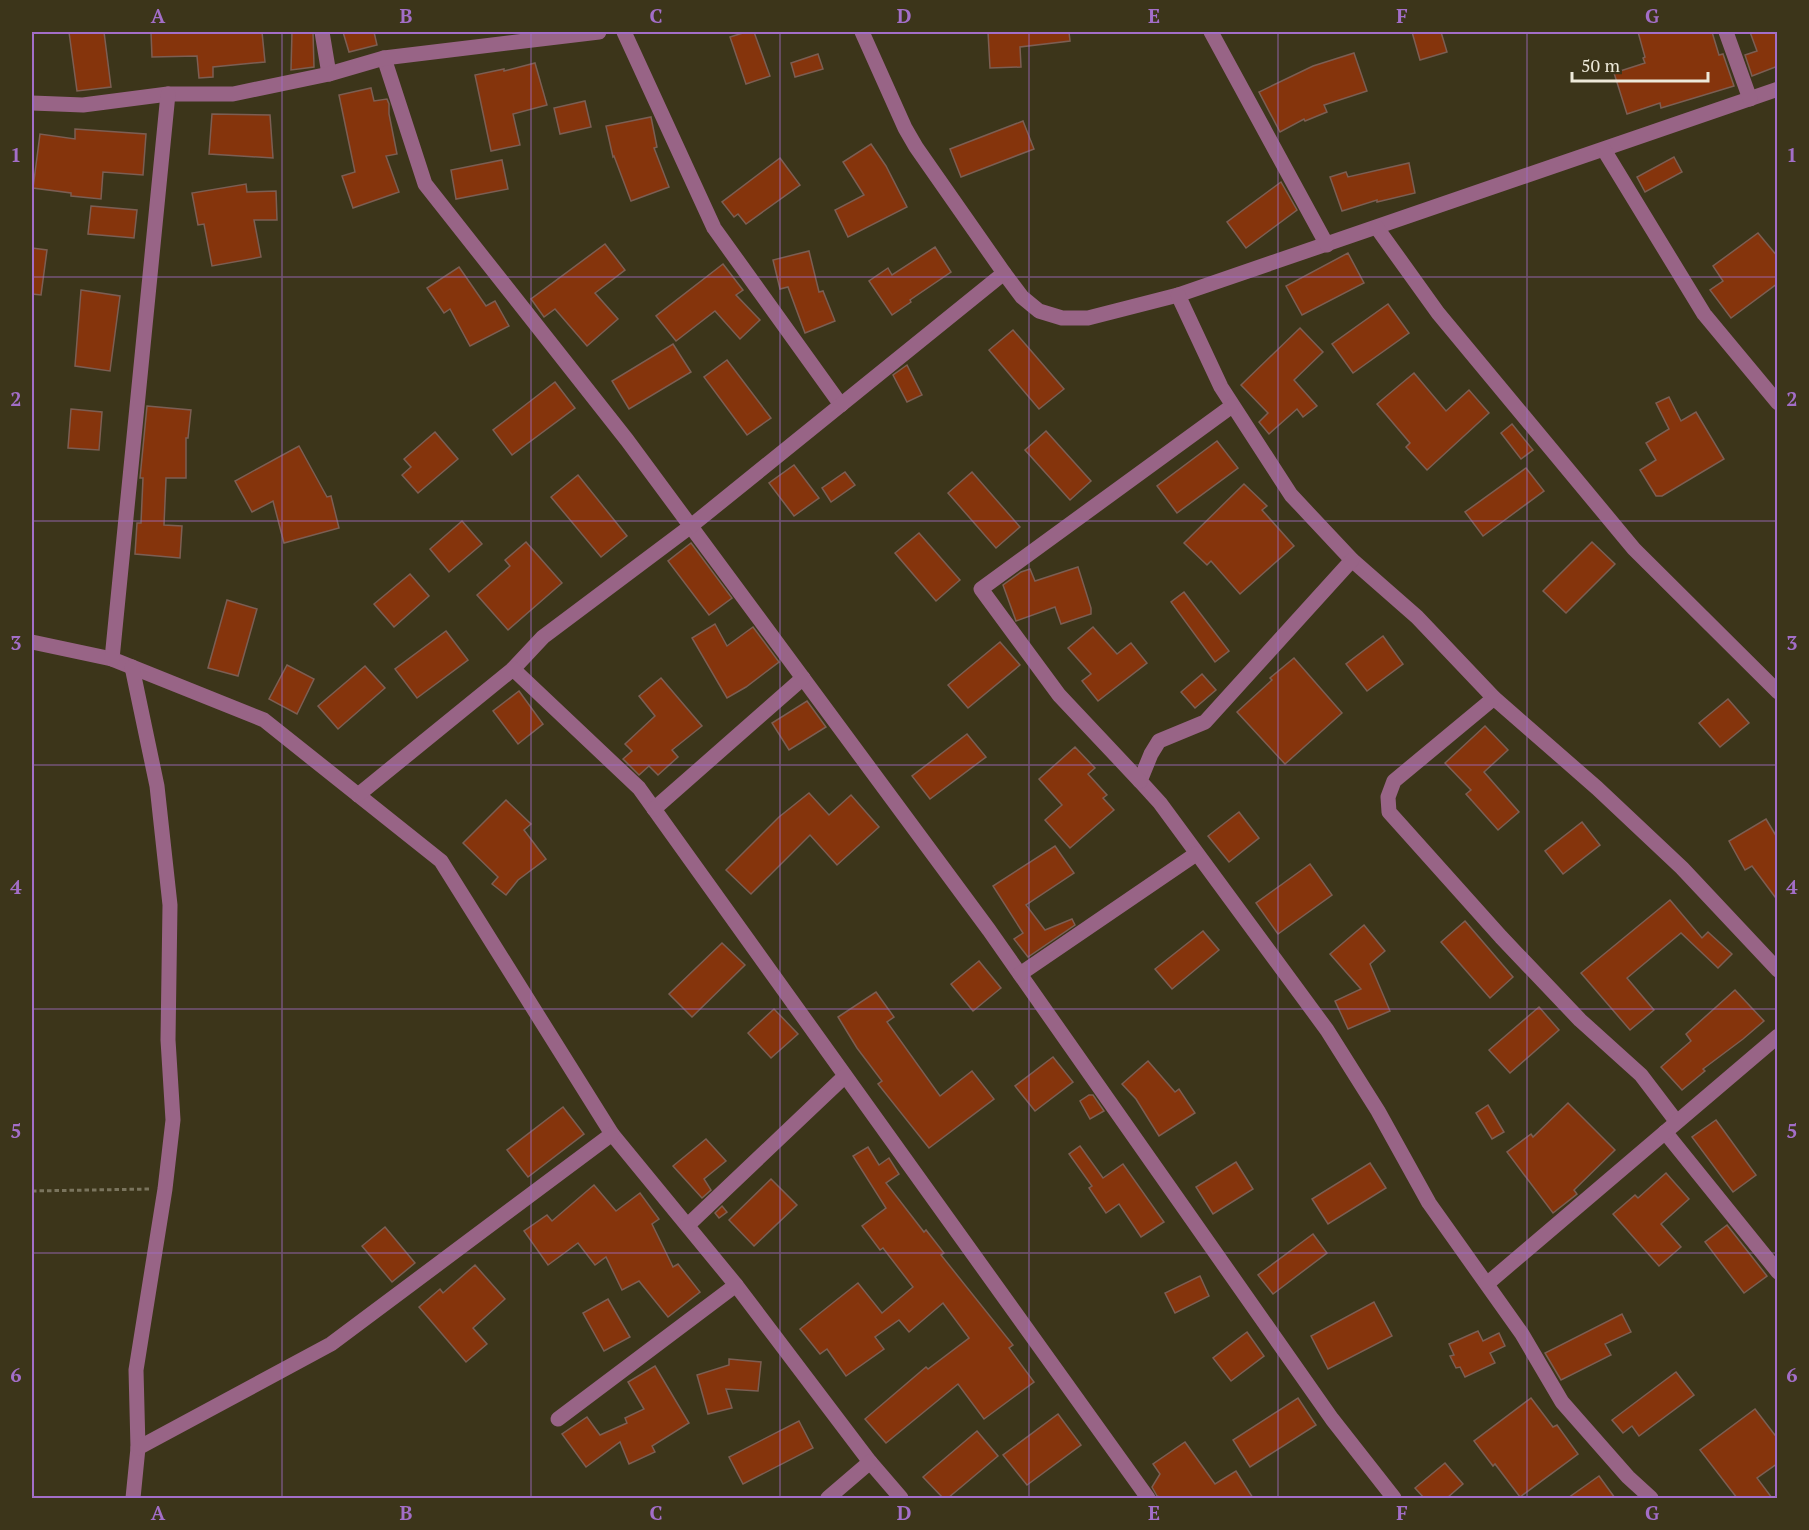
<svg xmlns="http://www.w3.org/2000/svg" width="1809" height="1530" viewBox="0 0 1809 1530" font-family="'PT Serif',serif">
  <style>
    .building { fill: #85340c; stroke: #7c5e53; stroke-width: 1.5 }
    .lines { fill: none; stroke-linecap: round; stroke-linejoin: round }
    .path { stroke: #7a745d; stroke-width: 3; stroke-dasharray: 4.5 3; stroke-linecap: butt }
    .minor { stroke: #986486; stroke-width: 15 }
    .grid { fill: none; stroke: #a36ec8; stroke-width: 1.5; stroke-opacity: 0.55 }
    .neatline { fill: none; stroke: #a36ec8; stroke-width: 2 }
    .grid-label { font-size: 20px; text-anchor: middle; font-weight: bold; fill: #a36ec8 }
  </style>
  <rect width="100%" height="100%" fill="#3c351a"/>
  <g class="building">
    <path d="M69,32H104L111,87L77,91Z"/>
    <path d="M151,32H262L265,62L213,67V77L199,78L197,56L152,57Z"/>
    <path d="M292,32H313L314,67L291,70Z"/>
    <path d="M343,32H374L377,45L349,52Z"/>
    <path d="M746,32H754L770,76L746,84L730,37Z"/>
    <path d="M988,32H1069L1070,41L1020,47L1021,67L990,68Z"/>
    <path d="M1412,32H1441L1447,52L1420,60Z"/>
    <path d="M1638,32H1712L1719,55L1723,54L1734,86L1661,108L1660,103L1627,114L1614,73L1645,63L1643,58L1645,57Z"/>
    <path d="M1750,32H1778V66L1752,76L1745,55L1757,51Z"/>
    <path d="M1354,53L1367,91L1324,105L1327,112L1305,121L1304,119L1280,132L1259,92L1313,66Z"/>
    <path d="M818,54L823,69L795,77L791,63Z"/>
    <path d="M535,63L547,105L513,114L520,145L491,151L475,75L504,69V71Z"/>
    <path d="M371,88L374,101L387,99L389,104V114L397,154L386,156L399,192L353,208L342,176L355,172L339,95Z"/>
    <path d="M585,101L591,127L560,134L554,108Z"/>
    <path d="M212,114L270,115L273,158L209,154Z"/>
    <path d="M651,117L657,147L654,148L669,187L631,201L614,156L613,157L606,126Z"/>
    <path d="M1023,121L1034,149L961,177L950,149Z"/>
    <path d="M75,129L146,134L143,175L103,172L101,199L71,196V193L33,188L40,134L75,139Z"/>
    <path d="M871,144L886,166L907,207L848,237L835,210L864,195L843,162Z"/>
    <path d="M1674,157L1682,172L1645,192L1637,177Z"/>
    <path d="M780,158L800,185L746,224L738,214L734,217L722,202Z"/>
    <path d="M502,160L508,189L456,199L451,170Z"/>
    <path d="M1409,163L1415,193L1377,202V200L1342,211L1330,177L1346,172L1348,177Z"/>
    <path d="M1281,182L1297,210L1246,248L1227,222Z"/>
    <path d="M246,184L247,192L276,191L277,220H254L261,257L212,266L204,224L198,225L192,193Z"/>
    <path d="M91,206L137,210L134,238L88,234Z"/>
    <path d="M1758,233L1778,257V283L1731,318L1710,290L1723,281L1713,266Z"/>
    <path d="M605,244L625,270L595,293L618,319L587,346L555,309L544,317L531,299Z"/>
    <path d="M935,247L951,272L910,300L911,302L892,315L869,281L888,268L892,275Z"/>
    <path d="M32,248L47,250L41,295L32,294Z"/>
    <path d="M809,251L819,292L823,291L835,321L805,333L788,287L780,289L773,260Z"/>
    <path d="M1348,253L1364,283L1302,315L1286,286Z"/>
    <path d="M723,264L743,290L736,295L760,320L740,339L715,311L676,341L656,316Z"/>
    <path d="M459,267L486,306L495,301L509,326L470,346L450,309L444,313L427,288Z"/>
    <path d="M81,290L120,296L110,371L75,366Z"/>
    <path d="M1388,304L1409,333L1353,373L1332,344Z"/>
    <path d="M1300,328L1323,352L1294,380L1317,406L1303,417L1297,409L1269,434L1259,422L1268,413L1241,385Z"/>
    <path d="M1013,330L1064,389L1039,409L989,350Z"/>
    <path d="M673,344L691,372L629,409L612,381Z"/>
    <path d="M727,360L771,418L747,435L704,377Z"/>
    <path d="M907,365L922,395L907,402L893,375Z"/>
    <path d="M1414,373L1446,411L1469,390L1489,413L1427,470L1406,447L1410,443L1377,404Z"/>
    <path d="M555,382L575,408L512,455L493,430Z"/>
    <path d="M1669,397L1681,421L1696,412L1724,459L1662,496H1656L1640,470L1656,460L1646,443L1669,429L1656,403Z"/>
    <path d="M147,406L191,410L188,438H186V478H166L164,525L182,526L180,558L135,554L137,523H141L143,478H140Z"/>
    <path d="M71,409L102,412L99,450L68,448Z"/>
    <path d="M1512,424L1533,450L1521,459L1501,433Z"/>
    <path d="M1046,431L1091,481L1070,500L1025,450Z"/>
    <path d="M435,432L458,459L418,493L402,475L411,467L404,459Z"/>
    <path d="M1217,441L1238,468L1177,513L1157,486Z"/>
    <path d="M299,446L327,497L331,496L339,528L284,543L273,501L252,512L235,481Z"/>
    <path d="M794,465L819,498L794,516L769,483Z"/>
    <path d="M1526,468L1544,491L1483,536L1465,512Z"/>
    <path d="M845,472L855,485L831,502L822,488Z"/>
    <path d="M972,472L1020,527L996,548L948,493Z"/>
    <path d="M578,475L627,536L601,557L551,497Z"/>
    <path d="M1244,484L1267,506L1262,510L1294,546L1240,594L1211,561L1207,565L1184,543Z"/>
    <path d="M462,521L482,544L449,572L430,549Z"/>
    <path d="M919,533L960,580L936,601L895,553Z"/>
    <path d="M526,542L562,583L508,630L477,595L510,566L505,560Z"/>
    <path d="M1592,542L1615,564L1566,613L1543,591Z"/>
    <path d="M691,543L732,598L709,615L668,561Z"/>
    <path d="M1078,567L1091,608V614L1061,624L1055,607L1016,621L1003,585L1021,572L1030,569L1035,581Z"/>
    <path d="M410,574L429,596L394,627L374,604Z"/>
    <path d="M1184,592L1229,651L1215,662L1171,602Z"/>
    <path d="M227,600L257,609L238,676L208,668Z"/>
    <path d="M715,624L727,646L753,627L779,662L746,687L727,698L692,638Z"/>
    <path d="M1093,627L1117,654L1131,643L1147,663L1098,701L1082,681L1091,674L1068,648Z"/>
    <path d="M446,631L468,660L417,698L395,669Z"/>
    <path d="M1383,636L1403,664L1367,691L1346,664Z"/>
    <path d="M1000,642L1020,665L968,708L948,685Z"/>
    <path d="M1294,658L1342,713L1285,764L1237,712L1272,680L1270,678Z"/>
    <path d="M287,665L314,679L297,714L269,699Z"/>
    <path d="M365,666L385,688L338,729L318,706Z"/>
    <path d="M1202,674L1216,690L1195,708L1181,692Z"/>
    <path d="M661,678L702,726L672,750L678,757L658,775L649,766L639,775L623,759L632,751L625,744L655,716L639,696Z"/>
    <path d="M519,691L543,724L518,744L493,711Z"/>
    <path d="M1728,699L1749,723L1720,747L1699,723Z"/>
    <path d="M807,701L826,727L789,750L772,723Z"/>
    <path d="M1485,726L1508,750L1484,772L1519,812L1498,830L1466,794L1471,790L1445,763Z"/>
    <path d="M967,734L986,757L930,799L912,776Z"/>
    <path d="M1075,747L1095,768L1088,774L1107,795L1103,798L1114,810L1070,848L1045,820L1062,805L1039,779Z"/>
    <path d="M809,793L829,815L851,795L879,827L837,865L810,835L751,894L726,870L779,817Z"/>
    <path d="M506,800L531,824L524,830L546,859L518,880L506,895L492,884L498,877L463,843Z"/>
    <path d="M1239,812L1259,838L1229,862L1208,836Z"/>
    <path d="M1766,819L1778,839V901L1752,866L1745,870L1729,841Z"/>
    <path d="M1582,822L1600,845L1563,874L1545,851Z"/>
    <path d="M1055,846L1074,873L1026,905L1045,930L1072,919L1075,925L1028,957L1014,939L1023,933L993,886Z"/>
    <path d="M1310,864L1332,895L1278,934L1256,903Z"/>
    <path d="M1670,900L1702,938L1708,932L1732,954L1718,968L1681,933L1627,978L1654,1010L1630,1030L1581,973Z"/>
    <path d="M1465,921L1513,977L1490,998L1441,942Z"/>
    <path d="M1364,925L1385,951L1370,964L1390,1011L1348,1029L1335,1001L1361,989L1330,954Z"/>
    <path d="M1203,931L1219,950L1172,989L1155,969Z"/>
    <path d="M722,943L745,965L692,1017L669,994Z"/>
    <path d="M979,961L1001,988L973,1011L951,984Z"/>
    <path d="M1735,990L1764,1021L1743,1039L1703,1069L1705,1071L1682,1090L1661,1067L1691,1041L1686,1034Z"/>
    <path d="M876,992L894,1017L887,1022L940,1096L972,1071L994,1099L929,1148L878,1084L882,1081L857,1048L838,1017Z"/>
    <path d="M1539,1007L1559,1030L1510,1073L1489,1050Z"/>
    <path d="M774,1009L798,1034L771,1058L748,1033Z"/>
    <path d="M1053,1057L1073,1082L1035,1111L1015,1086Z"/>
    <path d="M1148,1061L1175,1092L1179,1089L1195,1113L1159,1136L1136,1099L1122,1084Z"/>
    <path d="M1089,1095H1093L1104,1111L1090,1119L1080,1101Z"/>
    <path d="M1568,1103L1615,1150L1574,1190L1577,1194L1553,1213L1507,1152L1531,1134L1533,1137Z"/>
    <path d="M1488,1105L1504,1132L1492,1139L1476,1113Z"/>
    <path d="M563,1107L584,1134L528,1177L507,1150Z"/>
    <path d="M1716,1120L1756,1175L1733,1192L1692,1137Z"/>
    <path d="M706,1139L726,1161L704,1179L711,1190L702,1198L673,1166Z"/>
    <path d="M1080,1146L1103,1178L1123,1164L1164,1222L1141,1237L1119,1204L1106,1213L1089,1188L1092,1186L1069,1154Z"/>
    <path d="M868,1147L879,1165L889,1158L899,1174L886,1183L924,1232L926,1230L944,1253L941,1255L1013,1345L1009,1348L1034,1382L984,1419L958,1384L886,1443L865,1419L926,1367L928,1369L969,1338L943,1303L909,1332L899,1320L875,1337L884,1349L846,1376L827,1349L820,1354L800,1329L858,1283L882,1313L913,1287L883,1248L880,1250L862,1226L886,1208L853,1156Z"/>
    <path d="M1236,1162L1253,1189L1213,1214L1196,1187Z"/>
    <path d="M1370,1163L1386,1188L1328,1224L1312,1199Z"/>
    <path d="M1666,1173L1689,1199L1661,1224L1681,1247L1659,1266L1613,1214L1635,1195L1638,1198Z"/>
    <path d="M771,1179L797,1205L754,1246L729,1220Z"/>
    <path d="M594,1185L616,1211L640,1193L659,1219L652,1224L673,1267L678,1264L700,1292L668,1317L639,1281L622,1290L606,1257L595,1265L578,1243L548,1265L524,1231L547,1215L552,1221Z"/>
    <path d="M722,1206L727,1212L719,1218L715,1213Z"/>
    <path d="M1727,1225L1767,1276L1744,1293L1705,1242Z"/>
    <path d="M385,1227L415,1263L392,1282L362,1246Z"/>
    <path d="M1313,1234L1327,1253L1273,1294L1258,1275Z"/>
    <path d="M475,1265L505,1299L473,1328L487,1344L466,1362L419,1307L440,1289L443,1293Z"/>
    <path d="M1200,1276L1209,1296L1175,1313L1165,1293Z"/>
    <path d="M608,1299L630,1337L604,1351L583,1313Z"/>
    <path d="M1374,1302L1392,1336L1328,1369L1311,1336Z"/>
    <path d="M1622,1314L1631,1332L1605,1344L1611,1355L1561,1380L1545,1353Z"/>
    <path d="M1478,1331L1483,1341L1499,1333L1505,1346L1490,1353L1495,1363L1465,1377L1460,1367L1456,1368L1450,1356L1454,1355L1449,1344Z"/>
    <path d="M1247,1332L1264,1356L1231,1381L1213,1358Z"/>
    <path d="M729,1359L761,1362L758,1391L726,1389L732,1408L708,1414L697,1375L729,1365Z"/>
    <path d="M655,1366L689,1423L652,1446L655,1452L629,1464L620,1442L586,1467L562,1434L587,1417L600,1435L627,1423L625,1418L644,1409L628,1382Z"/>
    <path d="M1676,1372L1694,1395L1639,1436L1632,1426L1623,1433L1612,1420Z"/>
    <path d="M1298,1398L1316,1425L1250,1467L1233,1440Z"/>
    <path d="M1531,1398L1553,1427L1557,1425L1578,1454L1520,1497L1495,1464L1493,1466L1474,1441Z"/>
    <path d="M1755,1409L1778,1439V1463L1757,1478L1772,1498H1737L1700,1450Z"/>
    <path d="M1058,1414L1081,1445L1027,1485L1003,1455Z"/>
    <path d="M799,1421L813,1448L743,1484L729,1457Z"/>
    <path d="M977,1431L998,1456L948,1498H943L923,1477Z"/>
    <path d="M1185,1442L1215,1484L1236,1471L1253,1498H1162L1157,1496L1152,1487L1160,1474L1153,1464Z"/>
    <path d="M1445,1463L1463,1484L1447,1498H1424L1415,1488Z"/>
    <path d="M1599,1476L1615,1498H1568Z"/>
  </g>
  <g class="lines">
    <path class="path" d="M32,1191L149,1189"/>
    <g class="minor">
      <path d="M322,32L329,74"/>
      <path d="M624,32L714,228L841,405"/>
      <path d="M862,32L905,128L916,147L1004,273L1022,297L1039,311L1062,318H1088L1178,295L1778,89"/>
      <path d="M1211,32L1327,245"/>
      <path d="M1726,32L1750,99"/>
      <path d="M384,58L425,184L627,440L989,930L1332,1419L1394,1498"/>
      <path d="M32,103L83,105L168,94H233L329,74L384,58L599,32"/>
      <path d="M1604,150L1704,314L1778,403"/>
      <path d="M1377,228L1438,313L1634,549L1778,692"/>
      <path d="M1178,295L1221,387L1291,495L1352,560L1417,617L1494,698L1597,788L1682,868L1778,970"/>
      <path d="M1352,560L1205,722L1159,741L1151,754L1140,781L1160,803L1327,1030L1378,1111L1429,1203L1522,1334L1562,1402L1628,1477L1651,1498"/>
      <path d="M32,642L112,659L264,720L441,861L612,1134L736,1285L870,1462L901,1498"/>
      <path d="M112,659L168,94"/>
      <path d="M132,667L157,786L170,905L168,1040L173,1120L165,1189L136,1370L138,1448L133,1498"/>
      <path d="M513,669L543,637L691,526L1004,273"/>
      <path d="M1494,698L1394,781L1388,797L1389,812L1501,937L1580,1020L1641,1075L1676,1121"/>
      <path d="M1140,781L1059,695L981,589L1232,406"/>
      <path d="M358,795L513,669L639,788L1148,1498"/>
      <path d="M654,809L803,678"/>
      <path d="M1020,974L1196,854"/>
      <path d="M1665,1132L1778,1272"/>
      <path d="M688,1225L845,1076"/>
      <path d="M1488,1283L1778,1036"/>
      <path d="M558,1419L736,1285"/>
      <path d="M138,1448L331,1344L612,1134"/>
      <path d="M828,1498L870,1462"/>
    </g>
  </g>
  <path class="grid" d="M282,32V1498M531,32V1498M780,32V1498M1029,32V1498M1278,32V1498M1527,32V1498M32,277H1778M32,521H1778M32,765H1778M32,1009H1778M32,1253H1778"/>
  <rect width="1809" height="1530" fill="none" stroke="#3c351a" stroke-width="66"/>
  <path d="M1572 72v9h136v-9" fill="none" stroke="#ede9d9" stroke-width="3"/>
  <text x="1581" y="72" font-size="18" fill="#ede9d9" stroke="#3c351a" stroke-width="4.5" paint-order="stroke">50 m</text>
  <rect x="33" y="33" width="1743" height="1464" class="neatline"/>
  <g class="grid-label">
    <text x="158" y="23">A</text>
    <text x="406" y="23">B</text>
    <text x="656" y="23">C</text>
    <text x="904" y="23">D</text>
    <text x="1154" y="23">E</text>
    <text x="1402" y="23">F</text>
    <text x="1652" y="23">G</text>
    <text x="16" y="162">1</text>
    <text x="1792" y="162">1</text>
    <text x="16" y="406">2</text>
    <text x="1792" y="406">2</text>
    <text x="16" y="650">3</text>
    <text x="1792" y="650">3</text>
    <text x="16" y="894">4</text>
    <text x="1792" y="894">4</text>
    <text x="16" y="1138">5</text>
    <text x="1792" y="1138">5</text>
    <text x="16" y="1382">6</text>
    <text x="1792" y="1382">6</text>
    <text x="158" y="1520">A</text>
    <text x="406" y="1520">B</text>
    <text x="656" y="1520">C</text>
    <text x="904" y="1520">D</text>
    <text x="1154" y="1520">E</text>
    <text x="1402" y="1520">F</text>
    <text x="1652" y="1520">G</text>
  </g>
</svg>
